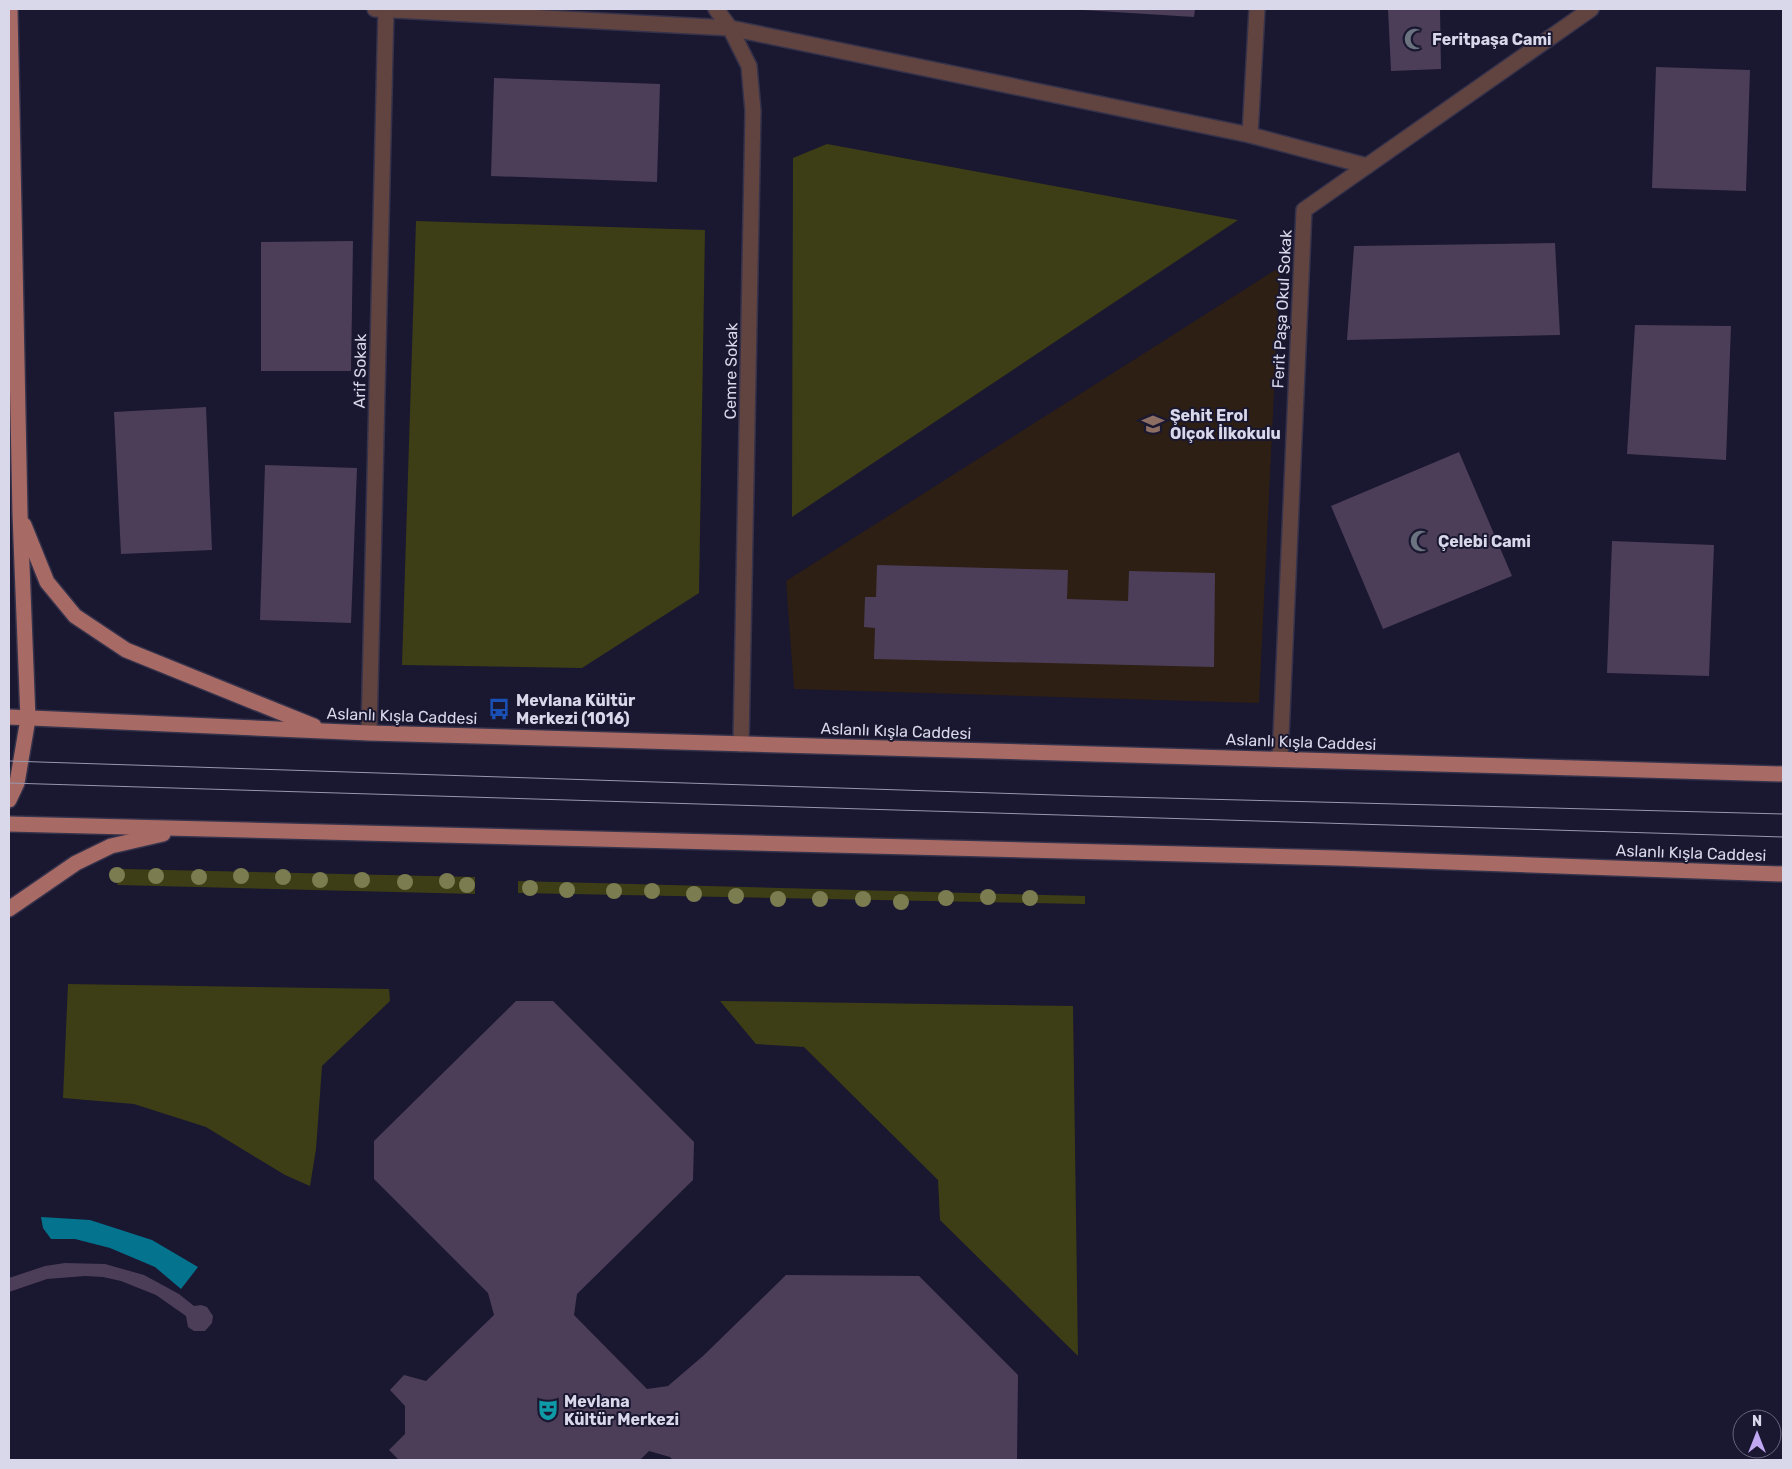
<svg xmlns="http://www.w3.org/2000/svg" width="1792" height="1469" viewBox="0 0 1792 1469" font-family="Rubik,sans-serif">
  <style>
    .education { fill: #2d1f13 }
    .green { fill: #3d3e15 }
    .water { fill: #03738e }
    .building { fill: #4c3e59 }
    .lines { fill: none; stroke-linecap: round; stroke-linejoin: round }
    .minor-casing { stroke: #35324b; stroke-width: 18 }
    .major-casing { stroke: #35324b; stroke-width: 18 }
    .minor { stroke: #614340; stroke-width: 15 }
    .major { stroke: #a86a64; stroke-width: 15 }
    .tram { stroke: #9897ac; stroke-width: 1 }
    .tree { fill: #7b7c50 }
    .labels { text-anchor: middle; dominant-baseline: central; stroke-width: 4; stroke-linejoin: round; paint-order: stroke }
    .poi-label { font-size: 16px; font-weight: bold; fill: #d8d8ea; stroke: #1a1731; text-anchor: start }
    .street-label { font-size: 16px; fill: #d8d8ea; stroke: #1a1731 }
  </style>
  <rect width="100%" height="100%" fill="#1a1731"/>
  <path class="education" d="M1280,267L1259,703L794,689L786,581Z"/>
  <g class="green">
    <path d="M827,144L1238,220L792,517L793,158Z"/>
    <path d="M416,221L705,230L699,593L582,668L402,665Z"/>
    <path d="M123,869L475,877V894L117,885Z"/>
    <path d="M518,881L1085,896V904L518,893Z"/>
    <path d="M68,984L389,989L390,1001L322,1066L316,1149L310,1186L285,1175L206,1127L134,1104L63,1098Z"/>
    <path d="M720,1001L1073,1006L1078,1356L940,1220L938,1180L804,1047L756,1044Z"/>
  </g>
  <path class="water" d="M41,1217L90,1220L152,1240L198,1267L181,1289L155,1267L110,1248L75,1239H51L43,1228Z"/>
  <g class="building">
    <path d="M1083,9H1195L1194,17L1083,10Z"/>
    <path d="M1388,9H1440L1441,69L1391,71Z"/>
    <path d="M1656,67L1750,70L1746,191L1652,188Z"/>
    <path d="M494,78L660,84L657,182L491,176Z"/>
    <path d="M353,241L351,371H261V242Z"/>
    <path d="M1555,243L1560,335L1347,340L1354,246Z"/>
    <path d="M1635,325L1731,326L1726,460L1627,454Z"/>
    <path d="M206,407L212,550L121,554L114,412Z"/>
    <path d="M1459,452L1512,576L1383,629L1331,506Z"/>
    <path d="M265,465L357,468L351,623L260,620Z"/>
    <path d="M1612,541L1714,545L1709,676L1607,673Z"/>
    <path d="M877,565L1068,570L1067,599L1128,601L1129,571L1215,573L1214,667L874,659L875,628L864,627L865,597H876Z"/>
    <path d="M516,1001H553L694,1142L693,1180L577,1294L574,1315L647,1389L668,1386L703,1356L786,1275L919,1276L1018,1375L1017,1460H673L670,1457L649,1451L640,1460H399L389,1450L405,1434V1406L390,1390L404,1375L426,1381L494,1315L488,1293L374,1179V1141Z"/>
    <path d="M65,1263L105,1264L144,1275L179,1294L194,1306L201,1305L207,1307L213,1316L212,1323L205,1331H194L188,1327L186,1316L156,1295L121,1281L103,1277L85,1276L47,1279L9,1292V1278L45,1266Z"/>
  </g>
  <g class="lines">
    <g class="minor-casing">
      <g id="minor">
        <path d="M375,9L730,28L1250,135L1367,166"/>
        <path d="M716,9L730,28L749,66L753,111L741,744"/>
        <path d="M1250,135L1257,9"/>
        <path d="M369,733L386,9"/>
        <path d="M1280,759L1304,210L1591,9"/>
      </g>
    </g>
    <g class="major-casing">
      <g id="major">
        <path d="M24,525L47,582L75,616L126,650L314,726"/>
        <path d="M9,717L369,733L1783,774"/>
        <path d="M9,800L17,783L28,719L20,514L10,9"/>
        <path d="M9,824L1337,858L1783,874"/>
        <path d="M9,909L76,863L111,846L163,834"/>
      </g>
    </g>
    <use href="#minor" class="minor"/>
    <use href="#major" class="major"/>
    <g class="tram">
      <path d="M9,761L1086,796L1783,814"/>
      <path d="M9,783L1783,837"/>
    </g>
  </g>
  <g class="tree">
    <circle cx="117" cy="875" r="8"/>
    <circle cx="156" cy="876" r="8"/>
    <circle cx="241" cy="876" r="8"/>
    <circle cx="199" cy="877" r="8"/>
    <circle cx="283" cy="877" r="8"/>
    <circle cx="320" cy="880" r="8"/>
    <circle cx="362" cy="880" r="8"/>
    <circle cx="447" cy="881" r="8"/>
    <circle cx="405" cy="882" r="8"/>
    <circle cx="467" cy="885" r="8"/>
    <circle cx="530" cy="888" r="8"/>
    <circle cx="567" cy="890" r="8"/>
    <circle cx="614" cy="891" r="8"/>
    <circle cx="652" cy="891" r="8"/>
    <circle cx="694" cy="894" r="8"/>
    <circle cx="736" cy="896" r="8"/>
    <circle cx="988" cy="897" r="8"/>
    <circle cx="946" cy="898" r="8"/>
    <circle cx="1030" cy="898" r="8"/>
    <circle cx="778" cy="899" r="8"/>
    <circle cx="820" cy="899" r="8"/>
    <circle cx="863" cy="899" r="8"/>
    <circle cx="901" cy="902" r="8"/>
  </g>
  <defs>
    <g id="mosque-bare" transform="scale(1.725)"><path d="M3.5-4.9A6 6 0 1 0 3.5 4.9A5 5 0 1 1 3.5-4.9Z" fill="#6b7280" stroke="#1a1731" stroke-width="2.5" paint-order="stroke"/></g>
    <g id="school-bare" transform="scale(1.725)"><path d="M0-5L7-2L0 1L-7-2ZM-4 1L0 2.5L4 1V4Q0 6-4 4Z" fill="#8d6e63" stroke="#1a1731" stroke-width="2.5" paint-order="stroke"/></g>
    <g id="bus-bare" transform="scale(1.725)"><path d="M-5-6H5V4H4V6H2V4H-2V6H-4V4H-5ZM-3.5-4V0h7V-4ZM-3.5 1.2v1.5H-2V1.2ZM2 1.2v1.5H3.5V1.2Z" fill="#1a4fb4" stroke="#1a1731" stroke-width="2.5" paint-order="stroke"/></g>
    <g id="theatre-bare" transform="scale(1.725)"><path d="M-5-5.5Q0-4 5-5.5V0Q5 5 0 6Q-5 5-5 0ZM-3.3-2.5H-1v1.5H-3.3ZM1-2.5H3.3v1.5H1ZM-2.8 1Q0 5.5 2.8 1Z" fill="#0f9aa8" stroke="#1a1731" stroke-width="2.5" paint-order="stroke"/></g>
  </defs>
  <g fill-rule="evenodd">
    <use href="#mosque-bare" x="1415" y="39"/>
    <use href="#school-bare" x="1153" y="424"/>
    <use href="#mosque-bare" x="1421" y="541"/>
    <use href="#bus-bare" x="499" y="709"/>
    <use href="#theatre-bare" x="548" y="1410"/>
  </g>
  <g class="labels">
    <g class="poi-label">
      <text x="1432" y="39">Feritpaşa Cami</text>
      <text x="1170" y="415">Şehit Erol<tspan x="1170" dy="18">Olçok İlkokulu</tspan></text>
      <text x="1438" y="541">Çelebi Cami</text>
      <text x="516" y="700">Mevlana Kültür<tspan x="516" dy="18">Merkezi (1016)</tspan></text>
      <text x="564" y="1401">Mevlana<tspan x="564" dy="18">Kültür Merkezi</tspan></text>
    </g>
    <g class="street-label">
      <text transform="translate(1282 309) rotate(-87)">Ferit Paşa Okul Sokak</text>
      <text transform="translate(360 371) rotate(-89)">Arif Sokak</text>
      <text transform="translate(731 371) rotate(-89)">Cemre Sokak</text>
      <text transform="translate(402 716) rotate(2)">Aslanlı Kışla Caddesi</text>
      <text transform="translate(896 731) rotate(2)">Aslanlı Kışla Caddesi</text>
      <text transform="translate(1301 742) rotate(2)">Aslanlı Kışla Caddesi</text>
      <text transform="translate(1691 853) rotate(2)">Aslanlı Kışla Caddesi</text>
    </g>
  </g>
  <rect width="1792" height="1469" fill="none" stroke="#d8d8ea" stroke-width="20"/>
  <g transform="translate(1757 1434)"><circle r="24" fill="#1a1731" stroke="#66647b"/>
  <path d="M0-4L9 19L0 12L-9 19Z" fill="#c1a8f3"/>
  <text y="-8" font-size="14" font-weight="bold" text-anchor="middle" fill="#d8d8ea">N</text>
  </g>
</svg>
